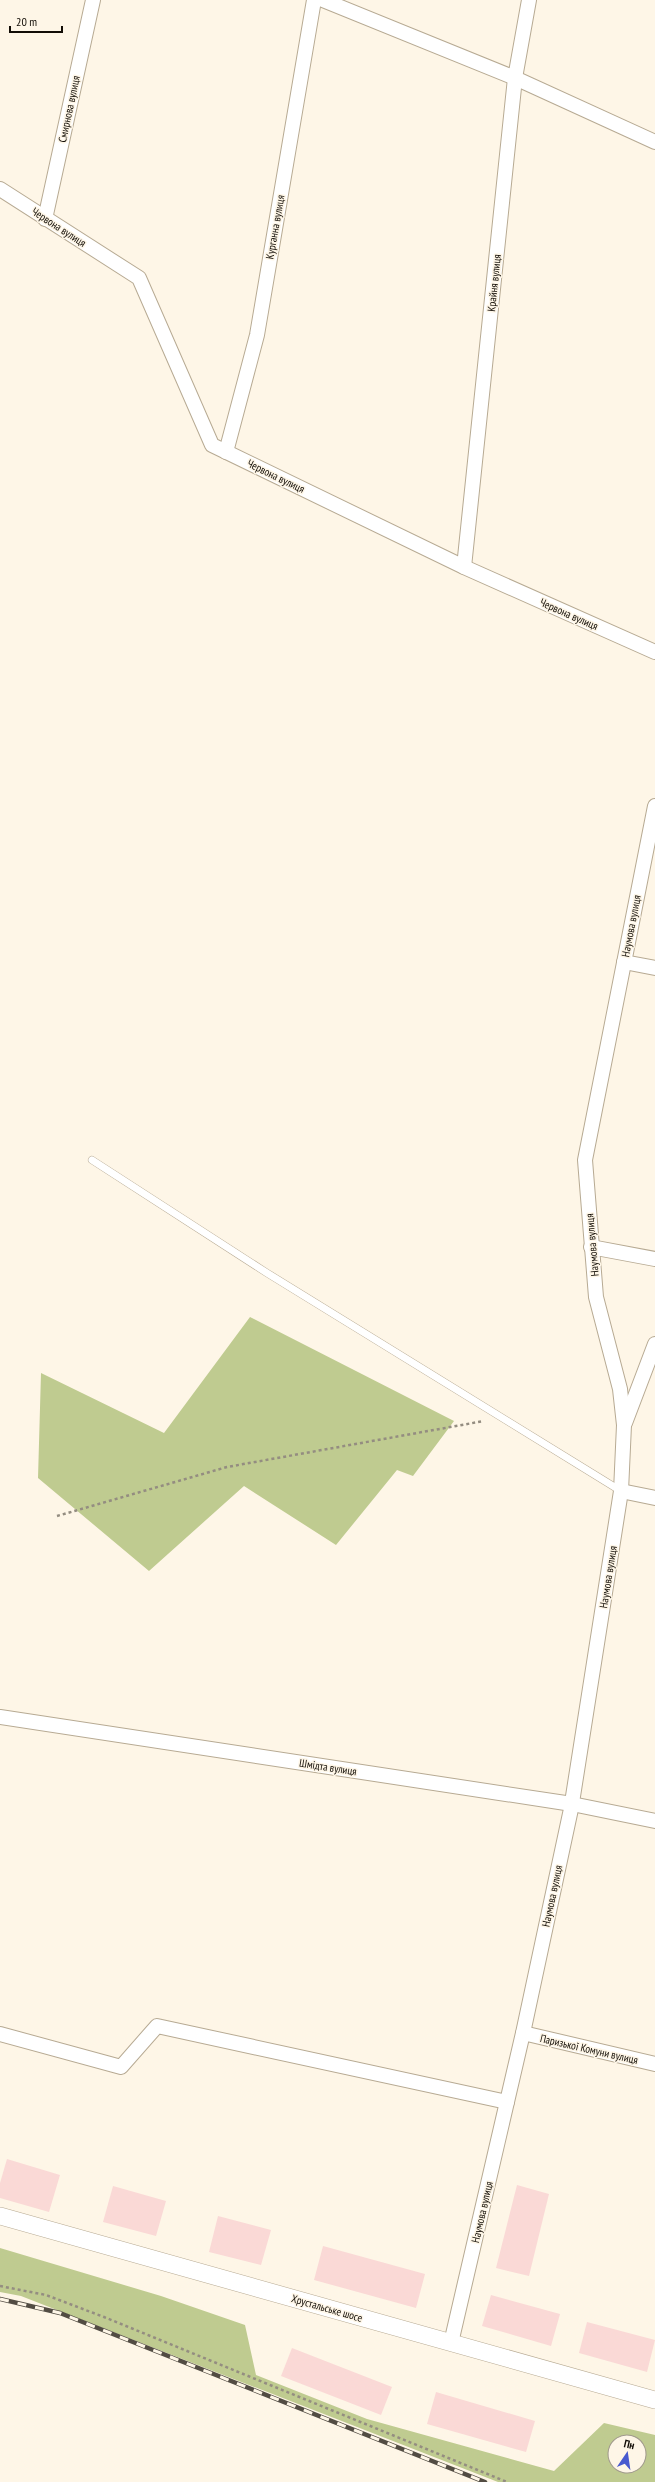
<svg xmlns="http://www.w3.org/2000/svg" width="655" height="2482" viewBox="0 0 655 2482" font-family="'PT Sans Narrow',sans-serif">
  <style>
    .green { fill: #bfcb90; fill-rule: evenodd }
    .building { fill: #fad9d6 }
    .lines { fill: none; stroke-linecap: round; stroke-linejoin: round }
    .service-casing { stroke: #b7aa93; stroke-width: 8 }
    .minor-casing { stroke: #b7aa93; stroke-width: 16 }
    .tertiary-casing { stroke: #b7aa93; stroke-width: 18 }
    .path { stroke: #948d81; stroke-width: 2.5; stroke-dasharray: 3 3; stroke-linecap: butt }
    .service { stroke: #fff; stroke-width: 7 }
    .minor { stroke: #fff; stroke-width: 14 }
    .tertiary { stroke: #fff; stroke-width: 17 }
    .rail-casing { stroke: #524c43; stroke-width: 4.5 }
    .rail { stroke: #fef6e7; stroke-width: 3; stroke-dasharray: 9; stroke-linecap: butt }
    .labels { text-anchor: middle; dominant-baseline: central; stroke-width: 3; stroke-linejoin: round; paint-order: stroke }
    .street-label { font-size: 11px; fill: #120d06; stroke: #fef6e7 }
  </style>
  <rect width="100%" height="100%" fill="#fef6e7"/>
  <g class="green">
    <path d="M250,1317L454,1421L413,1476L397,1470L336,1545L244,1486L149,1571L38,1478L41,1373L164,1433Z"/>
    <path d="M0,2248L161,2296L245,2325L256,2375L367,2419L554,2471L604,2423L655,2435V2482H498L21,2296L0,2292ZM615,2442H639V2466H615Z"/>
  </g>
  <g class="building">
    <path d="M7,2159L60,2175L49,2212L0,2198V2183Z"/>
    <path d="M517,2185L549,2194L529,2276L496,2268Z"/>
    <path d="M113,2186L166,2201L156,2236L103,2222Z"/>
    <path d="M218,2216L271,2230L261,2265L209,2252Z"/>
    <path d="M323,2246L425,2274L416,2308L314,2280Z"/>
    <path d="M491,2295L560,2314L551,2346L482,2326Z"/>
    <path d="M587,2322L655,2340L647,2372L579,2353Z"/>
    <path d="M292,2348L392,2387L381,2415L281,2376Z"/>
    <path d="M436,2392L535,2421L526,2452L427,2424Z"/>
  </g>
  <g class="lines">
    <g class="service-casing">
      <path id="service" d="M92,1160L267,1273L621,1491"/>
    </g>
    <g class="minor-casing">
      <g id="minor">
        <path d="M323,0L515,78L655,142"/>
        <path d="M0,189L139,278L212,445L464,567L655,652"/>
        <path d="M45,219L93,0"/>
        <path d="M226,452L257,335L314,0"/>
        <path d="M464,567L515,78L529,0"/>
        <path d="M624,962L655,968"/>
        <path d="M591,1247L655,1259"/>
        <path d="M625,1423L655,1344"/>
        <path d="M621,1491L655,1498"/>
        <path d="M0,1717L572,1804L655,1821"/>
        <path d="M523,2033L655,2064"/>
        <path d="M0,2034L121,2067L157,2026L507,2102"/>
        <path d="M451,2343L523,2033L571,1809L621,1491L624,1425L620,1389L596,1297L585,1160L655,806"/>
      </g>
    </g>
    <g class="tertiary-casing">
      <path id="tertiary" d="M0,2216L655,2400"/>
    </g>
    <g class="path">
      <path d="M57,1516L227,1467L484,1421"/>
      <path d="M0,2286L46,2295L104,2317L507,2482"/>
    </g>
    <use href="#service" class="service"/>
    <use href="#minor" class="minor"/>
    <use href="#tertiary" class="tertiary"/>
    <g class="rail-casing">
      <path id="rail" d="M0,2299L60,2313L485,2482"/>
    </g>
    <use href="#rail" class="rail"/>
  </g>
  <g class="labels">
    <g class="street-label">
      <text transform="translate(69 109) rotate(-78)">Смирнова вулиця</text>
      <text transform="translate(59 227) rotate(33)">Червона вулиця</text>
      <text transform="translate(275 227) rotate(-80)">Курганна вулиця</text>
      <text transform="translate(494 283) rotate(-84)">Крайня вулиця</text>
      <text transform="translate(276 476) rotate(26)">Червона вулиця</text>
      <text transform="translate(569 614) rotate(24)">Червона вулиця</text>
      <text transform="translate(631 926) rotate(-79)">Наумова вулиця</text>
      <text transform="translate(592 1245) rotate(-95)">Наумова вулиця</text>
      <text transform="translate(608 1577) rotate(-81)">Наумова вулиця</text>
      <text transform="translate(328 1767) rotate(9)">Шмідта вулиця</text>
      <text transform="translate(552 1896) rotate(-78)">Наумова вулиця</text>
      <text transform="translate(589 2049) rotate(13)">Паризької Комуни вулиця</text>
      <text transform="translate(482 2212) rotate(-77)">Наумова вулиця</text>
      <text transform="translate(327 2308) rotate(16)">Хрустальське шосе</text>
    </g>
  </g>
  <g transform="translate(627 2454) rotate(13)"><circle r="19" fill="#fef6e7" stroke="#a0998d"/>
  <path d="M0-3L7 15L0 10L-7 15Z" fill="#485acf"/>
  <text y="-6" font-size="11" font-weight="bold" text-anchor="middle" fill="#120d06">Пн</text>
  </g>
  <path d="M10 26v6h52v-6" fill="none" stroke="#120d06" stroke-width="2"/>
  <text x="16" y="26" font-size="12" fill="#120d06" stroke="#fef6e7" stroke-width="3" paint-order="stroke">20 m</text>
</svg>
